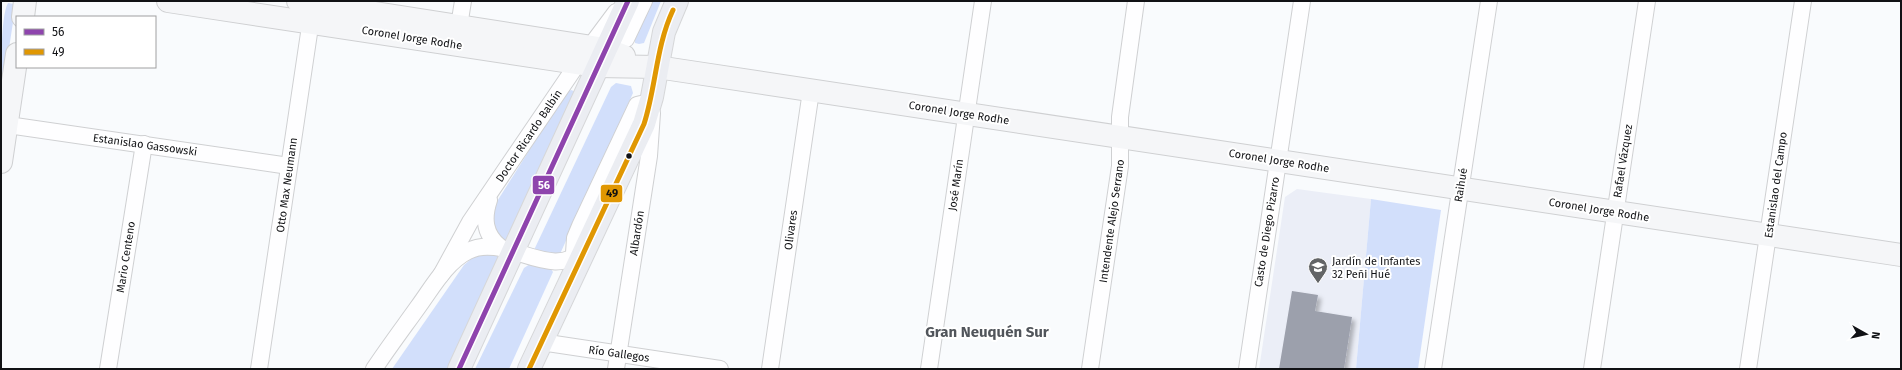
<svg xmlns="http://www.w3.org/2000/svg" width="1902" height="370" viewBox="0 0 1902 370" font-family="'Fira Sans',sans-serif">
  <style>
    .built { fill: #ebeef7 }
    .green { fill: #d2dffb }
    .building { fill: #9ca0ac; filter: url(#shadow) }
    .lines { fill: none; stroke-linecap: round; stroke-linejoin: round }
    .street-casing { stroke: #cfd0d2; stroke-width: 18 }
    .secondary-casing { stroke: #cfd0d2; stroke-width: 24 }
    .primary-casing { stroke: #d6d7d9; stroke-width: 24 }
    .street { stroke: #fefeff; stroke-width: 16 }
    .secondary { stroke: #f5f6f8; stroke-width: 22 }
    .primary { stroke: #ebedf2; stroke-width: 22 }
    .bus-1-casing { stroke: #fff; stroke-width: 8 }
    .bus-2-casing { stroke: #fff; stroke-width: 8 }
    .bus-1 { stroke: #8e44ad; stroke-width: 5 }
    .bus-2 { stroke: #e09702; stroke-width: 5 }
    .bus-dot { fill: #111215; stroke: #fff; stroke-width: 1.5 }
    .labels { text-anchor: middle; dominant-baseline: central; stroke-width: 4; stroke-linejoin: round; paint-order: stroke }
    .street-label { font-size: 11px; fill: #111215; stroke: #fff }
    .poi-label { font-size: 11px; fill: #111215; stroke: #fff; text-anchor: start }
    .district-label { font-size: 15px; font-weight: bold; fill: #51555b; stroke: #fff }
    .line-badge { stroke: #fff; stroke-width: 1.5 }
    .badge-label { font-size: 11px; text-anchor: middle; font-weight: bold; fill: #fff }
    .pale-badge-label { font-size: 11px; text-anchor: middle; font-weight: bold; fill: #111 }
  </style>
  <defs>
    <filter id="shadow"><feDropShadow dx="3.5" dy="3.5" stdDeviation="2" flood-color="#0004"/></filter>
  </defs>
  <rect width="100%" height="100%" fill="#f9fbfd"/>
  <path class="built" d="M1297,189L1371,199L1356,369H1259L1285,197Z"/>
  <g class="green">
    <path d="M651,1H661L644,43L639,44L635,43V37Z"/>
    <path d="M8,3L14,4L15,9L1,101C1,82 0,16 8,3Z"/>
    <path d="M616,83L631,86L633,93L560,254L558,256L534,250L611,87Z"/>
    <path d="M571,90L576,92L506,241L492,229L491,225L496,203L561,100L566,93Z"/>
    <path d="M1371,199L1441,210L1418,369H1356Z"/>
    <path d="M477,254H501L451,369H392L464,265Z"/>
    <path d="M530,264L551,269L553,272L509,369H475L524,268Z"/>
  </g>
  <path class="building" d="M1292,291L1318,295L1315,311L1352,317L1344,369H1279Z"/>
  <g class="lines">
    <g class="street-casing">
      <g id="street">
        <path d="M625,22L619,37L621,41L626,39L644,1"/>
        <path d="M459,26L463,1"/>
        <path d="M641,104L643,106V108L574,253L575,238L580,226L637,105Z"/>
        <path d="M1,124L289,166"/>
        <path d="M489,200C483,218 484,234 500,247"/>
        <path d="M441,275L470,222L578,63L616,12"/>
        <path d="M541,342L720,369"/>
        <path d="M108,369L144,144"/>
        <path d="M259,369L312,13"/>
        <path d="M374,369C388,348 403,328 418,307C432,288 446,262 468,251C506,232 552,284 584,249"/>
        <path d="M616,369L649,156L652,113"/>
        <path d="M770,369L811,91"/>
        <path d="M929,369L983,1"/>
        <path d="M1090,369L1120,166V117L1136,1"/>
        <path d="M1247,369L1302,1"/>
        <path d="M1433,369L1489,1"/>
        <path d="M1592,369L1647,1"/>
        <path d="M1748,369L1803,1"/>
      </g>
    </g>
    <g class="secondary-casing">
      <g id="secondary">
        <path d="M168,1L597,66L657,67L1901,255"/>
        <path d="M298,1L605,49L624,56"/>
        <path d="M23,17L25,1"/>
        <path d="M1,162L17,54"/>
      </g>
    </g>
    <g class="primary-casing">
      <g id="primary">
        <path d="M459,369L628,1"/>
        <path d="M529,369L644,124L652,97L664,32L677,1"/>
      </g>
    </g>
    <use href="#street" class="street"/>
    <use href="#secondary" class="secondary"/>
    <use href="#primary" class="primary"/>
    <g class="bus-1-casing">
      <path id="bus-1" d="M459,369L628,1"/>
    </g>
    <g class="bus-2-casing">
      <path id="bus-2" d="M529,369L644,124C656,87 656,46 673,10"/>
    </g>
    <use href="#bus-1" class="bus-1"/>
    <use href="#bus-2" class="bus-2"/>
  </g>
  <defs>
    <g id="school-pin" transform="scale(1)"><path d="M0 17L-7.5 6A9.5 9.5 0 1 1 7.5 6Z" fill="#626466" stroke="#fff"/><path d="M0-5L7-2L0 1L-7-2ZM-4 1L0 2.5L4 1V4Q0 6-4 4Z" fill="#fff"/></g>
  </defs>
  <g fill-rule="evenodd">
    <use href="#school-pin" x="1318" y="267"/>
  </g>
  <circle class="bus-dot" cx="629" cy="156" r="3.5"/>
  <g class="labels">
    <g class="street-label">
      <text transform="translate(412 38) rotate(9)">Coronel Jorge Rodhe</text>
      <text transform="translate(959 113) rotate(9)">Coronel Jorge Rodhe</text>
      <text transform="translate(529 136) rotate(-56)">Doctor Ricardo Balbín</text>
      <text transform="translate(145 145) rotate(8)">Estanislao Gassowski</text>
      <text transform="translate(1279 161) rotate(9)">Coronel Jorge Rodhe</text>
      <text transform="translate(1623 161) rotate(-81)">Rafael Vázquez</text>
      <text transform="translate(287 185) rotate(-82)">Otto Max Neumann</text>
      <text transform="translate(956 185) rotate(-82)">José Marín</text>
      <text transform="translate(1461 185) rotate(-81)">Raihué</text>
      <text transform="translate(1776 185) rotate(-82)">Estanislao del Campo</text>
      <text transform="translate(1599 210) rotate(9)">Coronel Jorge Rodhe</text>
      <text transform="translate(1112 221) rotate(-82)">Intendente Alejo Serrano</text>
      <text transform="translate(791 230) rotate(-82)">Olivares</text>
      <text transform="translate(1267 232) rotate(-81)">Casto de Diego Pizarro</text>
      <text transform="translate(637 233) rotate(-81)">Albardón</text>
      <text transform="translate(126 257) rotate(-81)">Mario Centeno</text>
      <text transform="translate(619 354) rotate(8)">Río Gallegos</text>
    </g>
    <g class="poi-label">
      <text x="1332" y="261">Jardín de Infantes<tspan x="1332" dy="13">32 Peñi Hué</tspan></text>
    </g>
    <g class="district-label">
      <text x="987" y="332">Gran Neuquén Sur</text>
    </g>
  </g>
  <g class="line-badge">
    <rect x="532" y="175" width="23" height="20" rx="4" fill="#8e44ad"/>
    <rect x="600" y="184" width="23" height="19" rx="4" fill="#e09702"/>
  </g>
  <g class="badge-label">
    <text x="544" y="189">56</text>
  </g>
  <g class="pale-badge-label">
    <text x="612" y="197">49</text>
  </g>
  <rect width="1902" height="370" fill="none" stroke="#111215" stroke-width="4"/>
  <rect x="16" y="16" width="140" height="52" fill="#ffffff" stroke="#a0a0a1"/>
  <rect x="24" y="29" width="20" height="6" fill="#8e44ad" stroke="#a0a0a1"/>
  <text x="52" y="36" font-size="12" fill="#111215">56</text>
  <rect x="24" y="49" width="20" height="6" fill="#e09702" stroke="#a0a0a1"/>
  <text x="52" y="56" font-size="12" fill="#111215">49</text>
  <g transform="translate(1866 334) rotate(98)" stroke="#ffffff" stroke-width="3" paint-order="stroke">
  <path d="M0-3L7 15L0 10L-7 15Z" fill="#111215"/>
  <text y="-6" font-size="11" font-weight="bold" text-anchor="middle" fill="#111215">N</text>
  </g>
</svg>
